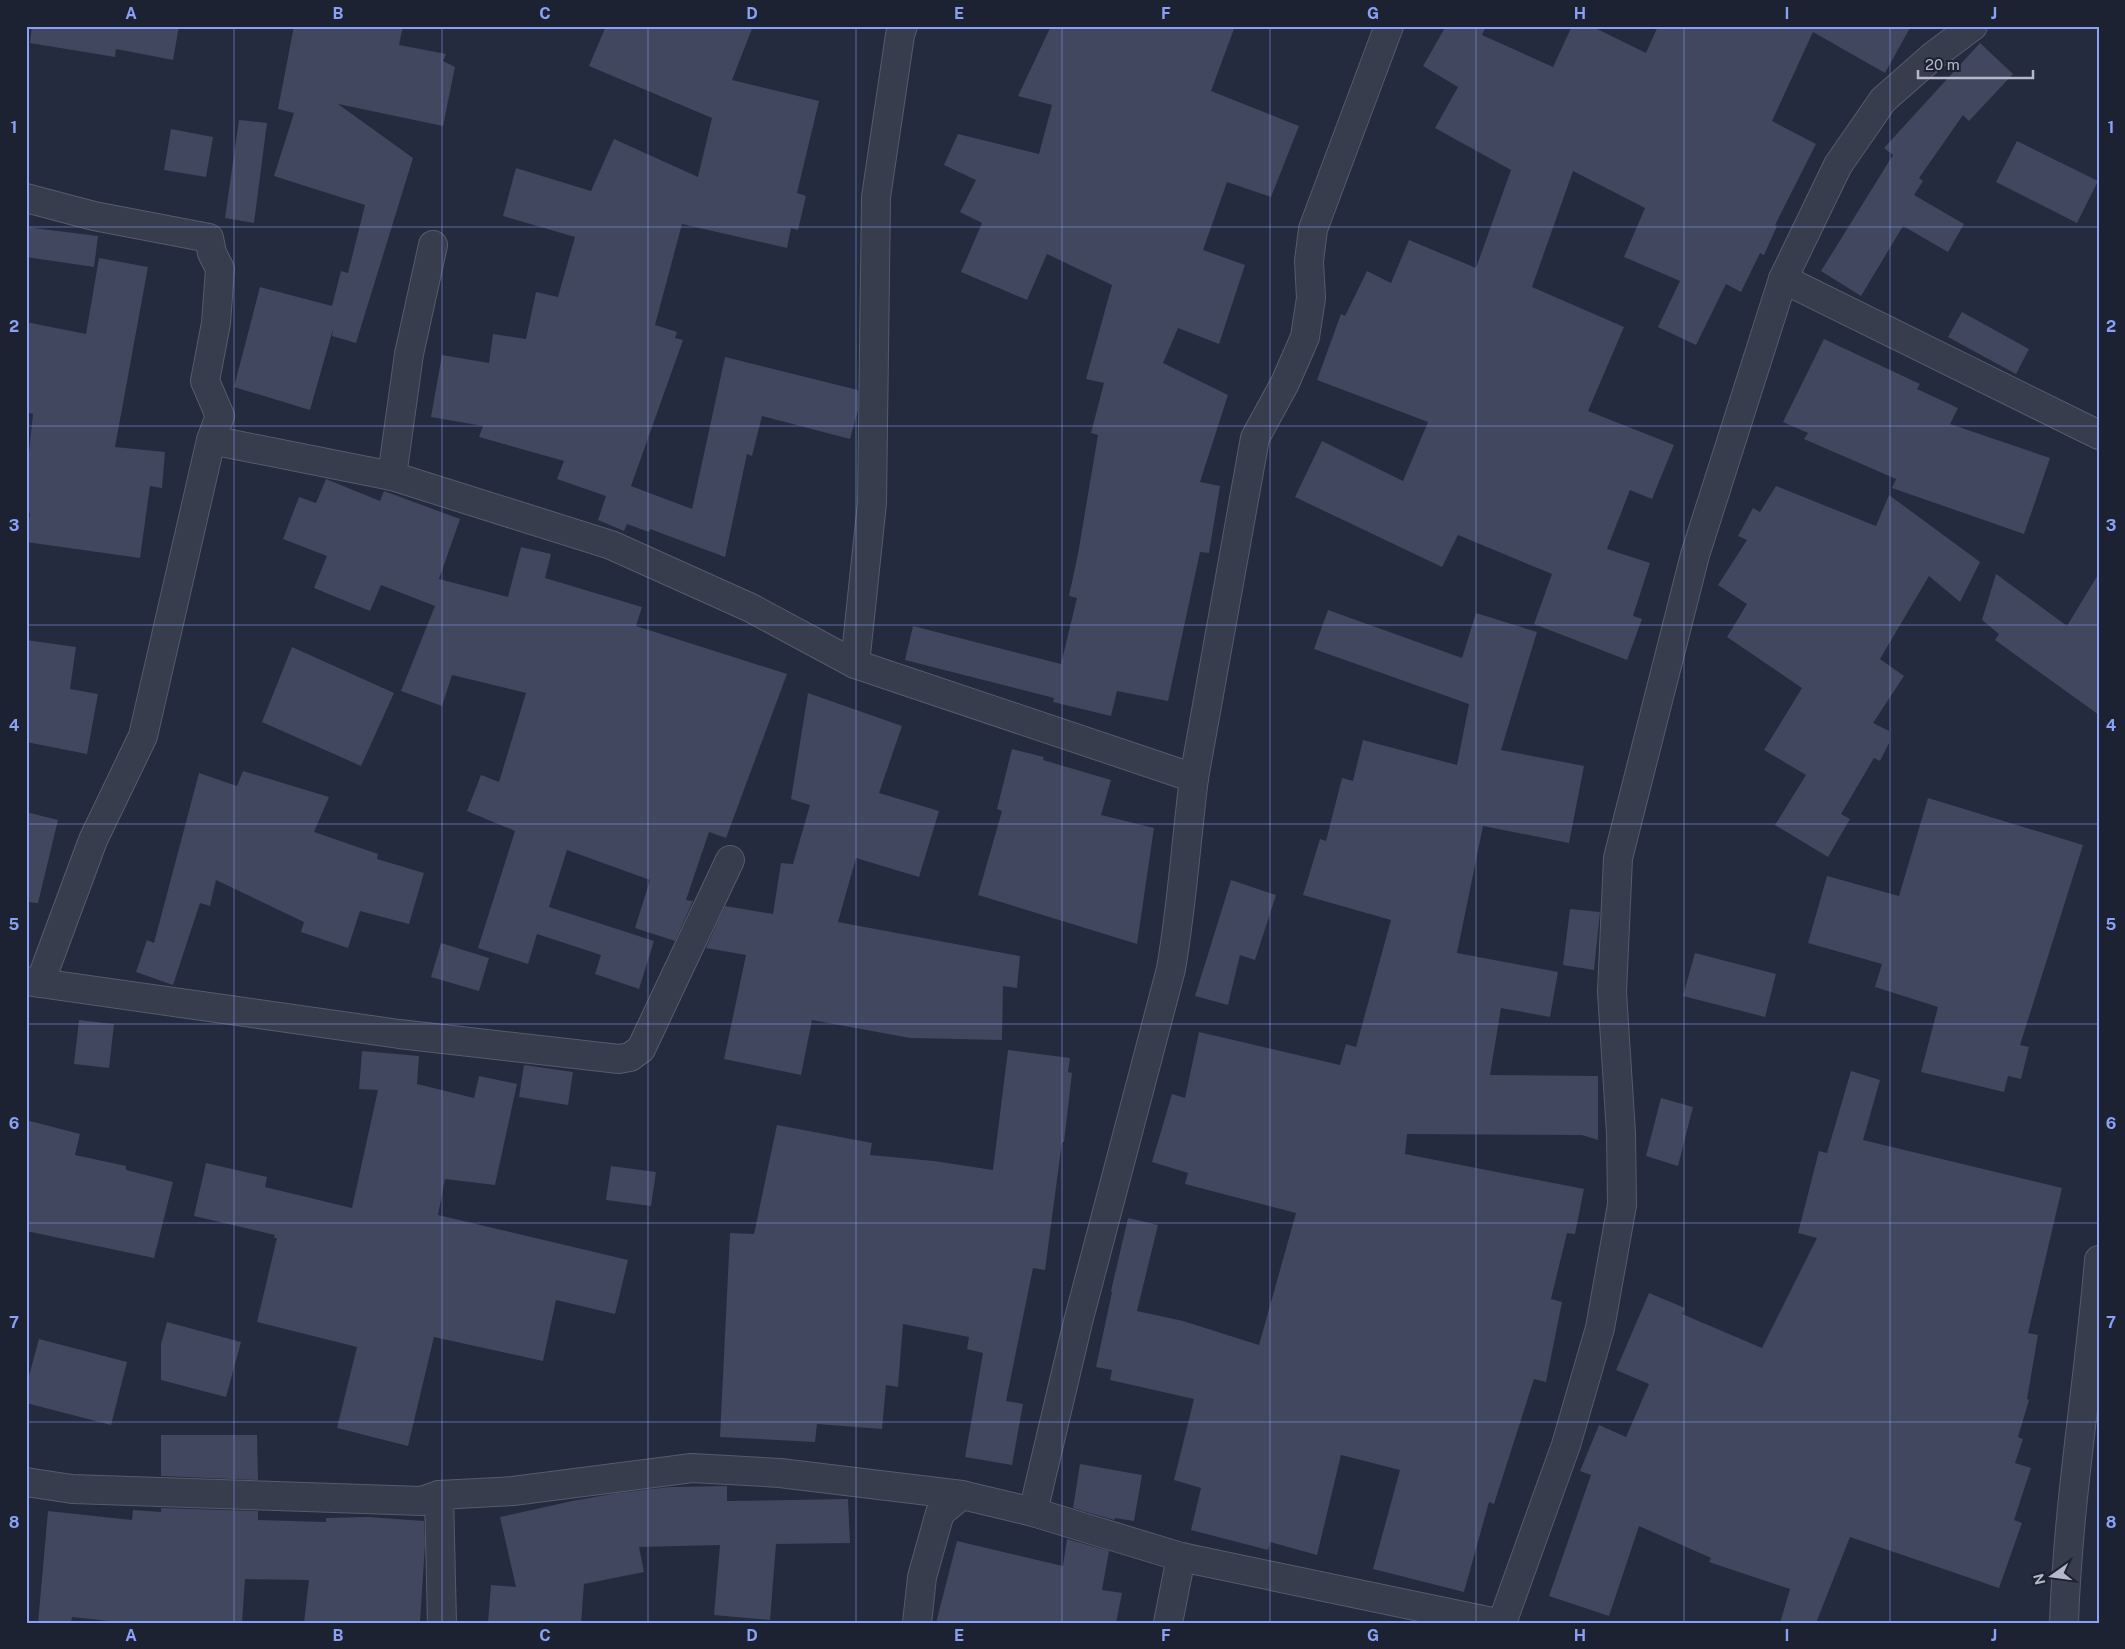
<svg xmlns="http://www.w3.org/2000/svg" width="2125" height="1649" viewBox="0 0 2125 1649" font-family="'Public Sans',sans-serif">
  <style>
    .building { fill: #40475e }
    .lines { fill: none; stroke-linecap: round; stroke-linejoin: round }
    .minor-casing { stroke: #565b6c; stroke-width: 30 }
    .minor { stroke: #383d4e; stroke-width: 28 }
    .grid { fill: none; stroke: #8aa1f8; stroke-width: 1; stroke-opacity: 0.55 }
    .neatline { fill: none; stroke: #8aa1f8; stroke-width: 2 }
    .grid-label { font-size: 16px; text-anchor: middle; font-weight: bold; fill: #8aa1f8 }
  </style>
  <rect width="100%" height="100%" fill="#242b3e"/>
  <g class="building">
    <path d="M32,26H179L173,60L116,49L115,57L30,43Z"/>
    <path d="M294,26H403L399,45L446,54L443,61L455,67L443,126L338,104L413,158L356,343L332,336L333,329L310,410L234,387L260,287L332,306L341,271L348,273L365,205L274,176L294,113L278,109Z"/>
    <path d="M606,26H753L732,80L819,101L797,193L806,196L798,230L791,228L787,248L682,224L655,325L677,332L675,338L683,340L631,486L692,509L725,357L858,390V410L850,439L762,416L752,456L747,454L725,557L650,529L649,532L627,524L624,531L598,520L606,496L557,479L564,461L479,437L483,426L431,417L442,355L489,363L493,334L526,339L536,292L558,297L575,237L503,216L516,168L591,191L614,139L698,177L712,118L589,66Z"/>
    <path d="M1051,26H1235L1211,91L1299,126L1271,197L1227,182L1203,250L1245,265L1219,344L1178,328L1163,363L1228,395L1200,482L1220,486L1209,553L1200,552L1168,701L1117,691L1111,716L1053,702L1054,698L905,660L913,626L1061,664L1077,598L1069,596L1078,554L1098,435L1091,433L1104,383L1086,379L1112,285L1047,254L1027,300L961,272L982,223L960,212L976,180L944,165L958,134L1039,154L1052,105L1018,96Z"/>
    <path d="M1446,26H1486L1482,35L1553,67L1572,26H1591L1646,53L1658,26H1911L1885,73L1813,32L1772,121L1816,144L1775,225L1777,226L1764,255L1760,253L1741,292L1726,284L1696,345L1658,327L1680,281L1624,257L1645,208L1573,171L1532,287L1624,327L1588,411L1674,445L1652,499L1630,490L1607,549L1650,563L1633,616L1642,619L1627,660L1534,624L1552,574L1458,535L1442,567L1295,497L1322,441L1403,481L1428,422L1317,380L1341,314L1345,316L1367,271L1391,283L1409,240L1476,268L1511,170L1435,128L1458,87L1423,66Z"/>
    <path d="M1980,43L2013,74L1969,121L1963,115L1919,178L1923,181L1914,195L1964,224L1948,252L1903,226L1861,296L1821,271L1893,155L1884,148Z"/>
    <path d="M239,120L267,123L254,223L225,218Z"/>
    <path d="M171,129L213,137L206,177L164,170Z"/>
    <path d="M2017,141L2098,181L2077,223L1996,182Z"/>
    <path d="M26,227L98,236L94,267L26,257Z"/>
    <path d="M99,258L148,267L115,447L165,452L162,488L150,486L140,558L26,542L30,513L26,512V480L33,414L26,412V322L86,334Z"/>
    <path d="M1962,312L2029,349L2016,374L1948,337Z"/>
    <path d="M1824,339L1920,384L1917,389L1958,408L1950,424L2050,458L2024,534L1892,488L1896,479L1804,439L1808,433L1783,422Z"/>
    <path d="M326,479L380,501L384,491L460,519L439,579L508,597L521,547L551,554L545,578L642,607L636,626L787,674L726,838L709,832L686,900L693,901L675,941L635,928L650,880L567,850L549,907L654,941L639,989L595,974L601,955L537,934L528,964L478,948L515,831L467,811L481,775L499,782L526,693L452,675L442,706L401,691L435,606L381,585L370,611L314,588L327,556L283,539L299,497L316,503Z"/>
    <path d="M1776,486L1876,526L1889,495L1980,562L1960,602L1929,576L1880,659L1904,676L1873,723L1889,731V743L1880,761L1874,758L1841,814L1850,819L1828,857L1775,825L1806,775L1764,750L1802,688L1727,637L1747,604L1718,585L1747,540L1738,536L1753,508L1760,512Z"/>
    <path d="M2099,573V715L1995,640L1999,634L1982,620L1996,574L2067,626Z"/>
    <path d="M1328,610L1462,658L1476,613L1537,632L1501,750L1584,766L1569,843L1483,826L1457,953L1558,972L1550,1017L1501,1008L1490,1075L1598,1076V1140L1582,1135L1407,1134L1405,1154L1584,1189L1575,1234L1567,1233L1551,1299L1562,1302L1546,1382L1534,1379L1494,1504L1489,1502L1464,1592L1373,1569L1400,1470L1341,1455L1317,1555L1270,1542L1268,1550L1191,1530L1201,1488L1174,1480L1194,1399L1110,1380L1112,1370L1096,1367L1112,1292L1111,1291L1128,1218L1158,1225L1137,1311L1183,1321L1259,1345L1296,1213L1185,1184L1188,1173L1152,1162L1172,1094L1185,1098L1199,1032L1340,1065L1346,1044L1356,1047L1391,920L1303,895L1320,839L1326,841L1342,778L1353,781L1363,740L1457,765L1469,704L1314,649Z"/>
    <path d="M26,640L76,647L70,689L98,694L87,754L26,742Z"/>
    <path d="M292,647L394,693L361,766L262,722Z"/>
    <path d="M808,693L902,726L879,793L939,811L919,877L856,858L838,922L1020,956L1017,988L1003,986L1002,1040L910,1038L812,1020L801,1075L724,1059L746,955L706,948L725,906L773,914L781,863L793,864L810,805L791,799Z"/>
    <path d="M1012,749L1044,757L1043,760L1111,780L1101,815L1154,828L1137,944L978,895L1002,811L997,809Z"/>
    <path d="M243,771L329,797L314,832L378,854L377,859L424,873L409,924L360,911L348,948L301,932L304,922L216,880L210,906L200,903L173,985L136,972L147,940L154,943L199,773L237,786Z"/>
    <path d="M1928,798L2083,845L2020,1045L2029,1047L2021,1079L2008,1076L2004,1092L1921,1072L1938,1007L1875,987L1882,964L1808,943L1827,876L1899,896Z"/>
    <path d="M26,812L58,820L38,903L26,902Z"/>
    <path d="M1231,880L1276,895L1255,960L1240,955L1228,1005L1195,996Z"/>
    <path d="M1570,909L1600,912L1594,970L1563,965Z"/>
    <path d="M441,943L489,958L479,991L431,977Z"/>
    <path d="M1695,953L1776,974L1765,1017L1683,996Z"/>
    <path d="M79,1020L114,1024L109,1068L74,1064Z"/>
    <path d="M1008,1050L1070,1058L1068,1072L1072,1073L1064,1142H1062L1045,1270L1033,1268L1006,1401L1023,1404L1012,1465L965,1457L983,1353L967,1349L969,1337L903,1324L898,1387L886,1385L882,1429L817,1424L815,1442L720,1437L730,1233L754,1234L777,1125L872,1143L870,1155L934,1161L993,1170Z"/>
    <path d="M362,1051L419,1056L417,1084L474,1098L479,1076L517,1084L495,1185L445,1179L438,1215L628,1260L615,1314L556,1300L543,1361L434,1337L408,1446L337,1428L357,1347L257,1322L277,1238H274L275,1235L194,1216L206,1163L267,1177L265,1187L352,1208L378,1090L359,1089Z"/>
    <path d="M524,1065L573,1072L568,1105L519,1097Z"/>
    <path d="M1851,1071L1880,1080L1863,1140L2062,1188L2028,1333L2038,1335L2027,1399L2029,1400L2018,1437L2023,1439L2015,1463L2031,1468L2014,1520L2022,1523L1999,1588L1850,1537L1816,1623H1780L1790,1589L1709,1562L1711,1558L1639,1526L1609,1616L1549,1596L1591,1475L1580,1471L1599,1425L1626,1437L1649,1384L1616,1370L1649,1293L1685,1308L1682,1314L1762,1348L1817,1238L1798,1233L1819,1151L1827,1153Z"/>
    <path d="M1661,1098L1693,1107L1678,1166L1646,1156Z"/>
    <path d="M26,1120L80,1134L75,1155L126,1166V1170L173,1182L154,1258L26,1231Z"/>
    <path d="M611,1166L656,1172L651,1206L606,1200Z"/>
    <path d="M167,1322L241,1342L226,1397L161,1380V1344Z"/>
    <path d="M39,1339L127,1362L111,1425L26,1403V1387Z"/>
    <path d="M161,1435H257L258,1480L161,1476Z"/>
    <path d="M1080,1464L1142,1475L1134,1521L1115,1518L1114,1520L1073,1508Z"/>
    <path d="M727,1486V1501L848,1499L850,1543L776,1544L770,1620L714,1615L720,1545L639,1547L644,1572L584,1584L581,1623H488L491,1585L516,1587L500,1517L572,1501L617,1493L670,1487Z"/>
    <path d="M161,1508L258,1511V1520L326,1522V1518L368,1517L424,1521L425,1544L420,1623H304L309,1580L245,1579L242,1623H127L72,1617L71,1623H38L48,1511L132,1520L133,1510L161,1512Z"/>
    <path d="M1067,1539L1109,1551L1102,1590L1122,1593L1116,1623H936L957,1541L1063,1566Z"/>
  </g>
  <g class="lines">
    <g class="minor-casing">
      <g id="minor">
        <path d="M26,198L94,216L209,238L212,253L220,269L216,323L205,381L220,416L211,440L392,476L611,545L751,608L855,664L1194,778"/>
        <path d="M1783,279L2099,435"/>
        <path d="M392,476L409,354L433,245"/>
        <path d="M855,664L872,503L876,197L900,35L903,26"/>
        <path d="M26,981L399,1034L619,1059L630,1057L641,1049L730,860"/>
        <path d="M40,983L93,840L143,736L211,440"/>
        <path d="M26,1482L72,1489L422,1501L439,1495L513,1491L692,1468L780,1473L962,1495L1033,1512L1181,1557L1497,1623"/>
        <path d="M439,1495L442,1623"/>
        <path d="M1033,1512L1078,1322L1171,969C1182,905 1186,842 1194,778L1255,438L1285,383L1305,337L1311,298L1309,261L1313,229L1389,26"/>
        <path d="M917,1623L922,1577L940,1513L962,1495"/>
        <path d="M1168,1623L1181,1557"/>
        <path d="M1502,1623L1566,1445L1600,1328L1622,1205L1621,1133L1612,992L1618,858L1695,555L1783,279L1838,165L1883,100L1933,56L1973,26"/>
        <path d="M2064,1623C2068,1501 2089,1381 2099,1260"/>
      </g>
    </g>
    <use href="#minor" class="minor"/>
  </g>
  <path class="grid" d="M234,26V1623M442,26V1623M648,26V1623M856,26V1623M1062,26V1623M1270,26V1623M1476,26V1623M1684,26V1623M1890,26V1623M26,227H2099M26,426H2099M26,625H2099M26,824H2099M26,1024H2099M26,1223H2099M26,1422H2099"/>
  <rect width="2125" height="1649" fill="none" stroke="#1d2233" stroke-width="55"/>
  <g transform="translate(2052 1576) rotate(256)" stroke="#1d2233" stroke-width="4" paint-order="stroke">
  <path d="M0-4L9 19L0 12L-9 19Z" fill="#b4b8c9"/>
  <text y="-8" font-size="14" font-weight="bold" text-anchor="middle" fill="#b4b8c9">N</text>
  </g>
  <path d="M1918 70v8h115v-8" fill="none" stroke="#b4b8c9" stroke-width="2.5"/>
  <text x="1925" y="70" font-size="15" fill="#b4b8c9" stroke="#1d2233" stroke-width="4" paint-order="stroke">20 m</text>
  <rect x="28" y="28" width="2070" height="1594" class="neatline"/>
  <g class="grid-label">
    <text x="131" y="19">A</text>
    <text x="338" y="19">B</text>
    <text x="545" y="19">C</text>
    <text x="752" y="19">D</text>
    <text x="959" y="19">E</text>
    <text x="1166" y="19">F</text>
    <text x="1373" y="19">G</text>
    <text x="1580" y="19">H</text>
    <text x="1787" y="19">I</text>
    <text x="1994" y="19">J</text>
    <text x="14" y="133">1</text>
    <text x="2111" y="133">1</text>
    <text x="14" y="332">2</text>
    <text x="2111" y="332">2</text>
    <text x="14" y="531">3</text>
    <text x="2111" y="531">3</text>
    <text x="14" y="731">4</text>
    <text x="2111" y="731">4</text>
    <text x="14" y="930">5</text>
    <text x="2111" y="930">5</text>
    <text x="14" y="1129">6</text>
    <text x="2111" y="1129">6</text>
    <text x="14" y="1328">7</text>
    <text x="2111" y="1328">7</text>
    <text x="14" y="1528">8</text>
    <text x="2111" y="1528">8</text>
    <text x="131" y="1641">A</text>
    <text x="338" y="1641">B</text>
    <text x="545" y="1641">C</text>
    <text x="752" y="1641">D</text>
    <text x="959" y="1641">E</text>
    <text x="1166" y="1641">F</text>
    <text x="1373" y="1641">G</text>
    <text x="1580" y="1641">H</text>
    <text x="1787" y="1641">I</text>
    <text x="1994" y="1641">J</text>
  </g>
</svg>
